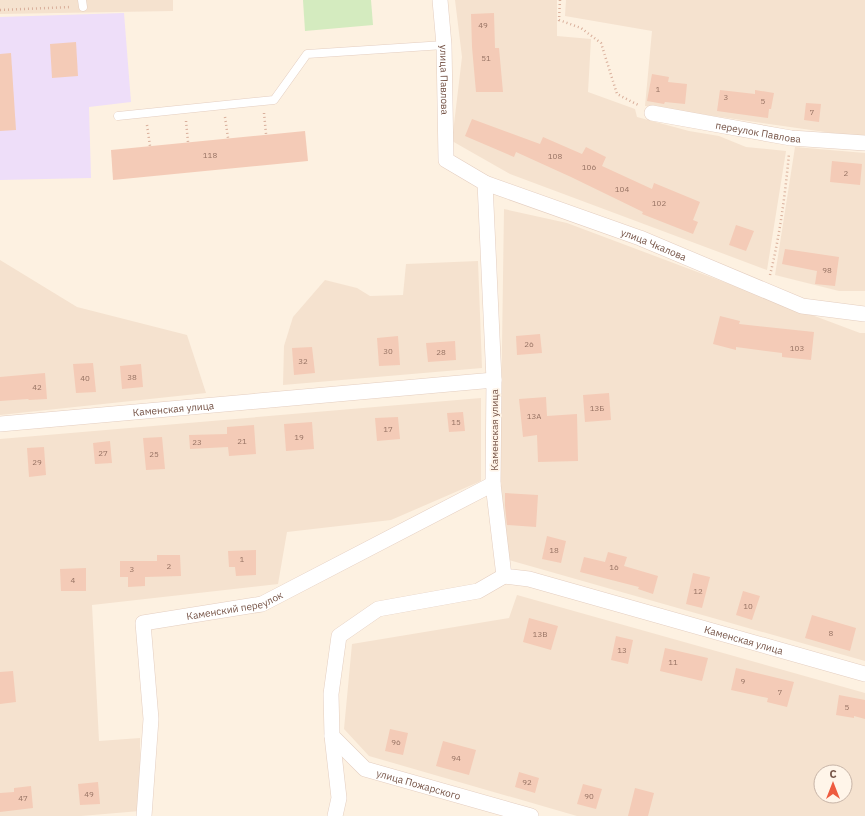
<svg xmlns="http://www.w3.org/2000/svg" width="865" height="816" viewBox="0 0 865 816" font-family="'IBM Plex Sans',sans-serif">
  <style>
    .residential { fill: #f5e2cf; fill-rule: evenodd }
    .education { fill: #eedef9 }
    .green { fill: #d4ebbf }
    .building { fill: #f4cbb7 }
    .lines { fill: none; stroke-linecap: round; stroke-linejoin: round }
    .service-casing { stroke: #e4cec0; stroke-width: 9 }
    .minor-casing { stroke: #e4cec0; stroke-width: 16 }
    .path { stroke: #d9af9b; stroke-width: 2.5; stroke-dasharray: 1 3; stroke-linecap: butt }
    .service { stroke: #fff; stroke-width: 8 }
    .minor { stroke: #fff; stroke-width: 15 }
    .labels { text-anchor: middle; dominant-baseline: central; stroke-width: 3.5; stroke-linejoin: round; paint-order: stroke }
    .number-label { font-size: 8px; fill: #967263 }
    .street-label { font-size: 10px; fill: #765447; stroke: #fff5e9 }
  </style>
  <rect width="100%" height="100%" fill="#fdf1e1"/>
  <g class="residential">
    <path d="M0,0H173V11L0,14Z"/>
    <path d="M455,0H557V36L591,39L588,92L635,109L637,117L689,131L719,136L746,147L786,151L767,270L510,174L452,141L462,57Z"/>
    <path d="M566,0H865V136L832,133L645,106L652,31L565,16Z"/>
    <path d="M795,147L865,153V291H839L775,275Z"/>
    <path d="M504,209L567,223L860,333H865V661L505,559L497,492L501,416Z"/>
    <path d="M0,260L77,307L187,335L206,393L0,415Z"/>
    <path d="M478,261L482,368L283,385L284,346L293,317L325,280L357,288L370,296L403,295L406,264Z"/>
    <path d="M481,398V481L391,520L287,532L278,584L92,605L99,741L140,738V811L81,816H0V439Z"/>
    <path d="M517,595L865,693V816H577L369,756L344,729L352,644L509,618ZM821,772H845V796H821Z"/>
  </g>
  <path class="education" d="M124,13L131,102L89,107L91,178L0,180V17Z"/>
  <path class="green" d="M303,0H371L373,25L305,31Z"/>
  <g class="building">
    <path d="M494,13L495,48H499L503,92H476L472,47L471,14Z"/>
    <path d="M76,42L78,76L52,78L50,44Z"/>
    <path d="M11,53L16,130L0,131V54Z"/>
    <path d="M652,74L669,77L668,82L687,84L685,104L665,102L664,104L647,101Z"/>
    <path d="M720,90L755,94V90L774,93L771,109H769L768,118L717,111Z"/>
    <path d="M806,103L821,104L819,122L804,120Z"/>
    <path d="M472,119L540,144L543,137L582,154L586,147L606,157L602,166L652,189L654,183L700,202L693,220L698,222L693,234L642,214L643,212L571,177L516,152L514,157L465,136Z"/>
    <path d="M305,131L308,161L113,180L111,150Z"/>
    <path d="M832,161L862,164L860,185L830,182Z"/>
    <path d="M736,225L754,231L746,251L729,245Z"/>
    <path d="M785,249L839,257L835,286L815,284L817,271L782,264Z"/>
    <path d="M720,316L740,321L739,324L814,332L811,360L782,357V353L736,347V350L713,344Z"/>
    <path d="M540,334L542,353L517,355L516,336Z"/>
    <path d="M398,336L400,365L379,366L377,338Z"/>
    <path d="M455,341L456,360L428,362L426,343Z"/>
    <path d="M312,347L315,373L294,375L292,348Z"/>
    <path d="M93,363L96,392L76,393L73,364Z"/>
    <path d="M141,364L143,387L122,389L120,366Z"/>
    <path d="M45,373L47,399L29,400L28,399L0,401V377Z"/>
    <path d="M609,393L611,420L585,422L583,395Z"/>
    <path d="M546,397L547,416L577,414L578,461L538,462L537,435L523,437L519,399Z"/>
    <path d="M463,412L465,431L449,432L447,413Z"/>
    <path d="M398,417L400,439L377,441L375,418Z"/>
    <path d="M312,422L314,449L286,451L284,424Z"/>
    <path d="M254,425L256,454L229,456L228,447L190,449L189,435L227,434V427Z"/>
    <path d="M162,437L165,469L146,470L143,438Z"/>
    <path d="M110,441L112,463L95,464L93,443Z"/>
    <path d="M44,447L46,475L29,477L27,448Z"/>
    <path d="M505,493L538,495L536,527L507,525L505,506Z"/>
    <path d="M547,536L566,541L561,563L542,559Z"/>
    <path d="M256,550V575L236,576L235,567H229L228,551Z"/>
    <path d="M608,552L627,557L624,566L658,576L653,594L638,589L639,587L580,572L584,557L605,562Z"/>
    <path d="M157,555H180L181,576L145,577V586L128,587V577H120V561H157Z"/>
    <path d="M86,568V591H61L60,569Z"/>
    <path d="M693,573L710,577L702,608L686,604Z"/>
    <path d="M743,591L760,596L752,620L736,615Z"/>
    <path d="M812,615L856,628L850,651L805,638Z"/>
    <path d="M529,618L558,626L551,650L523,642Z"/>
    <path d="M616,636L633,640L628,664L611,660Z"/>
    <path d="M665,648L708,658L702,681L660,671Z"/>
    <path d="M736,668L794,682L787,707L767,702L768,698L731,690Z"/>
    <path d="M13,671L16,702L0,704V672Z"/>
    <path d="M839,695L865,700V719L854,716V718L836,715Z"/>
    <path d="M390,729L408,733L403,755L385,751Z"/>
    <path d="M443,741L476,750L469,775L436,766Z"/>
    <path d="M519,772L539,778L535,793L515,787Z"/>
    <path d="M98,782L100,804L80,805L78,784Z"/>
    <path d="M583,784L602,789L596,809L577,804Z"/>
    <path d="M31,786L33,808L0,812V793L14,792V788Z"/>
    <path d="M635,788L654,793L648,816H628Z"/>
  </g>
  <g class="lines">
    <g class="service-casing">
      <g id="service">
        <path d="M82,0L83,7"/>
        <path d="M118,116L274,100L307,54L444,45"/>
      </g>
    </g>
    <g class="minor-casing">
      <g id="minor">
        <path id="s1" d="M440,0L444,45L446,160L485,183L640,238L802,306L865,314"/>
        <path id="s2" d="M652,113L791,138L865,143"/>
        <path d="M485,183L494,380"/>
        <path id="s3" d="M0,424L494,380L493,484L504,576L529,579L865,674"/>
        <path id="s4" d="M504,576L478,591L378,609L339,636L331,694L332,736L365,769L531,816"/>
        <path d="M332,736L339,798L335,816"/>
        <path id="s5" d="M144,816L151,719L143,623L262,604L493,484"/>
      </g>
    </g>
    <g class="path">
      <path d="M560,0L559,20L581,28L601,43L617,94L640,106"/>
      <path d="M0,10L71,7"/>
      <path d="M264,113L266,134"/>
      <path d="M225,117L228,138"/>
      <path d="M186,121L188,142"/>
      <path d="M147,125L150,146"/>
      <path d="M770,275C780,235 785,195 789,154"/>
    </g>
    <use href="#service" class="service"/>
    <use href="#minor" class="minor"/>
  </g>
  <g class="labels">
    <g class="number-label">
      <text x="483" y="25">49</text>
      <text x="486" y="58">51</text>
      <text x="658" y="89">1</text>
      <text x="726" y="97">3</text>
      <text x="763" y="101">5</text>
      <text x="812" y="112">7</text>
      <text x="210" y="155">118</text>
      <text x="555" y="156">108</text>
      <text x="589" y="167">106</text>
      <text x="846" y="173">2</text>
      <text x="622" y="189">104</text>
      <text x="659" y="203">102</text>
      <text x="827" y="270">98</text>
      <text x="529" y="344">26</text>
      <text x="797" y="348">103</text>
      <text x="388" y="351">30</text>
      <text x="441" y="352">28</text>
      <text x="303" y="361">32</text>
      <text x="132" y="377">38</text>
      <text x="85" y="378">40</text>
      <text x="37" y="387">42</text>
      <text x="597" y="408">13Б</text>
      <text x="534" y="416">13А</text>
      <text x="456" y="422">15</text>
      <text x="388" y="429">17</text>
      <text x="299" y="437">19</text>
      <text x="242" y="441">21</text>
      <text x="197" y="442">23</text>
      <text x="103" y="453">27</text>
      <text x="154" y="454">25</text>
      <text x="37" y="462">29</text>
      <text x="554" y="550">18</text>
      <text x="242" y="559">1</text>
      <text x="169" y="566">2</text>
      <text x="614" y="567">16</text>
      <text x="132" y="569">3</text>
      <text x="73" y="580">4</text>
      <text x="698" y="591">12</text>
      <text x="748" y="606">10</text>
      <text x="831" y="633">8</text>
      <text x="540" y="634">13В</text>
      <text x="622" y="650">13</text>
      <text x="673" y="662">11</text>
      <text x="743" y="681">9</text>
      <text x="780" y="692">7</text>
      <text x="847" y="707">5</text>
      <text x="396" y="742">96</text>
      <text x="456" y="758">94</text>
      <text x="527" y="782">92</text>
      <text x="89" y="794">49</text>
      <text x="589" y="796">90</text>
      <text x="23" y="798">47</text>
    </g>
    <g class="street-label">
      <text stroke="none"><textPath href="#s1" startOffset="80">улица Павлова</textPath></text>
      <text stroke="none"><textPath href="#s2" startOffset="108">переулок Павлова</textPath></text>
      <text stroke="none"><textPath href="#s1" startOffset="385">улица Чкалова</textPath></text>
      <text stroke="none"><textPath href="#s3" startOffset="174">Каменская улица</textPath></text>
      <text transform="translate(494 430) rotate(-90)">Каменская улица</text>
      <text stroke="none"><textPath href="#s5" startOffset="287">Каменский переулок</textPath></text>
      <text stroke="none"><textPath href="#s3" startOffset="941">Каменская улица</textPath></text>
      <text stroke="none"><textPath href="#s4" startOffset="382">улица Пожарского</textPath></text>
    </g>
  </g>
  <g transform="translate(833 784)"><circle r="19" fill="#fff5e9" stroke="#c8b5a8"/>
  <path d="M0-3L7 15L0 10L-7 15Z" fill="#ee5b3f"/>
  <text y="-6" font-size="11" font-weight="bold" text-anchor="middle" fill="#765447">С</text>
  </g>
</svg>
